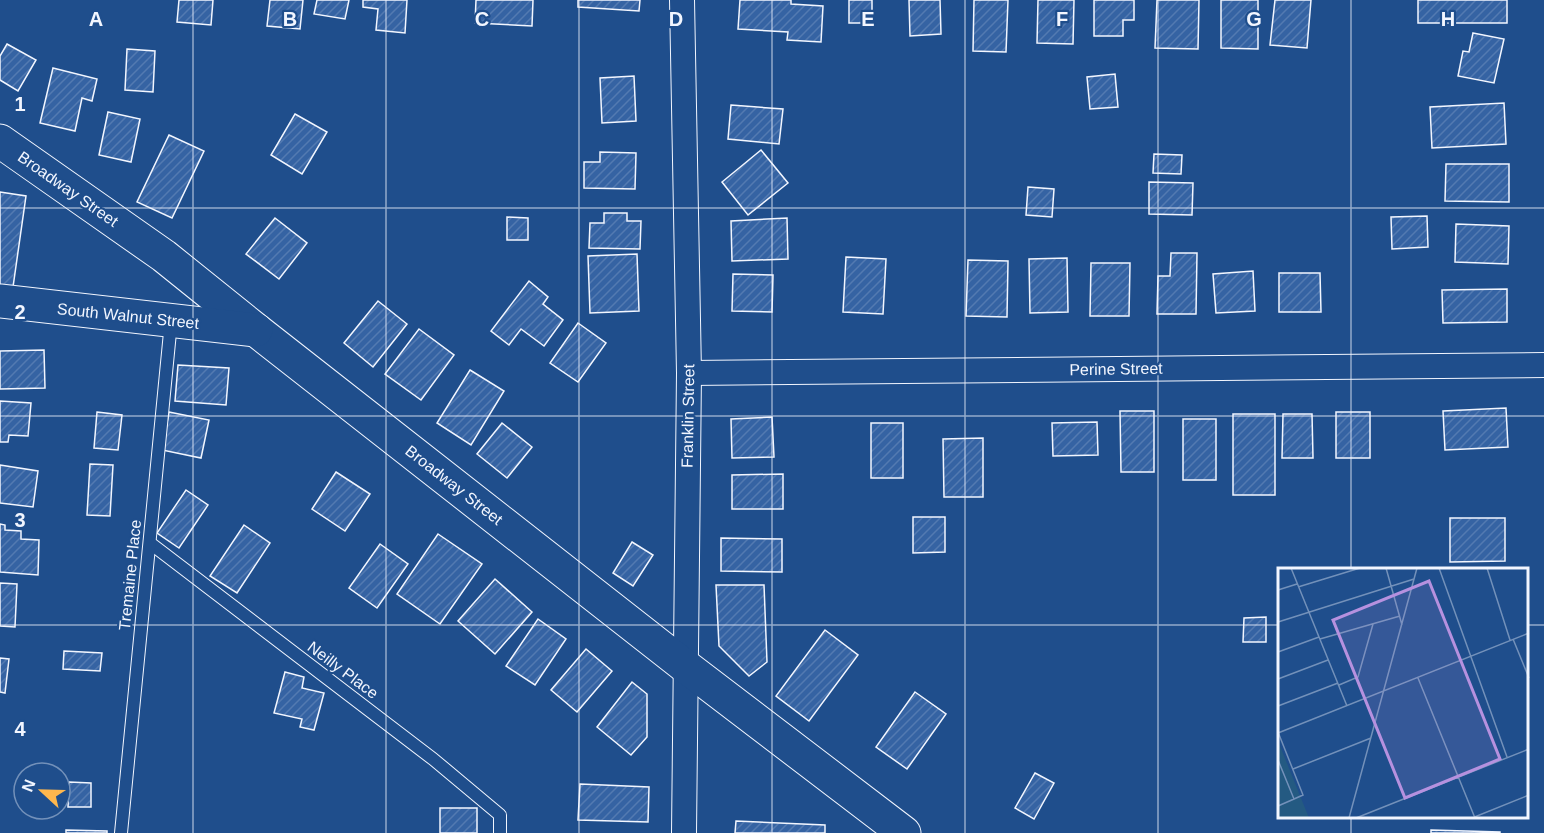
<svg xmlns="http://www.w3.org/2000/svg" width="1544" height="833" viewBox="0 0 1544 833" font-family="Helvetica,sans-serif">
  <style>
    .building { fill: url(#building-hatch); stroke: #f2f6ff; stroke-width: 1.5 }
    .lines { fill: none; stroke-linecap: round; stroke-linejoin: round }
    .lane-casing { stroke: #f2f6ff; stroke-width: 14 }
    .street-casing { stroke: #f2f6ff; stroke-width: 26 }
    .secondary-casing { stroke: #f2f6ff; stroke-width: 35 }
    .lane { stroke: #1f4e8c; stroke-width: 12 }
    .street { stroke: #1f4e8c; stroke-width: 24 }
    .secondary { stroke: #1f4e8c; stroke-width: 33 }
    .grid { fill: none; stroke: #f2f6ff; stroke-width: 1.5; stroke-opacity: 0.55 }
    .labels { text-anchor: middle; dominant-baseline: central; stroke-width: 4.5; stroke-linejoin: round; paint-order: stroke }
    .street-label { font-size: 16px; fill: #f2f6ff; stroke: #1f4e8c }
    .inset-road { fill: none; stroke: #7391ba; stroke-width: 1.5 }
    .view { fill: #b691df; fill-opacity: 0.15; stroke: #b691df; stroke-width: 3 }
    .inset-edge { fill: none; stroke: #f2f6ff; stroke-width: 3 }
    .grid-label { font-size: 20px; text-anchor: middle; font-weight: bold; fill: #f2f6ff; stroke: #1f4e8c; stroke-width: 4.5; stroke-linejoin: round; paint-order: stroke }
  </style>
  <defs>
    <pattern id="building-hatch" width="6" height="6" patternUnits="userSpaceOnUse" patternTransform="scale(1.5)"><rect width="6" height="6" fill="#3563a3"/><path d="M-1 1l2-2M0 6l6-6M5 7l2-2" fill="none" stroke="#537ab1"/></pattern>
  </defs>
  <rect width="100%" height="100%" fill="#1f4e8c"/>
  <g class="building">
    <path d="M179,0H213L211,25L177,22Z"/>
    <path d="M270,0H303L300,29L267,26Z"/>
    <path d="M317,0H349L345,19L314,14Z"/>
    <path d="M363,0H407L405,33L376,30L378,9L363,7Z"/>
    <path d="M476,0H533L532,26L475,23Z"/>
    <path d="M578,0H640L639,11L578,7Z"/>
    <path d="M740,0H791V4L823,6L821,42L787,40L788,32L738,29Z"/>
    <rect x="849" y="0" width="23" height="23"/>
    <path d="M909,0H940L941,34L910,36Z"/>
    <path d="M974,0H1008L1006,52L973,51Z"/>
    <path d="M1038,0H1074L1073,44L1037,43Z"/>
    <path d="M1094,0H1134V20H1123V36H1094Z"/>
    <path d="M1157,0H1199L1198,49L1155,48Z"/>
    <path d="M1221,0H1258V49L1221,48Z"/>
    <path d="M1275,0H1311L1307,48L1270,45Z"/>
    <rect x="1418" y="0" width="89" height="23"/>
    <path d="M1473,33L1504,39L1494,83L1458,76L1463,51L1469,52Z"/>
    <path d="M7,44L36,60L18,91L0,80V56Z"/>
    <path d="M127,49L155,51L153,92L125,90Z"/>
    <path d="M53,68L97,79L92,101L82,98L75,131L40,123Z"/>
    <path d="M1115,74L1118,107L1090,109L1087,77Z"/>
    <path d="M634,76L636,121L602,123L600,78Z"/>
    <path d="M1504,103L1506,144L1432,148L1430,107Z"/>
    <path d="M731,105L783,109L779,144L728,139Z"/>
    <path d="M108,112L140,119L131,162L99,155Z"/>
    <path d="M295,114L327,132L302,174L271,155Z"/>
    <path d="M169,135L204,151L172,218L137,202Z"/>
    <path d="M761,150L788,183L748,215L722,182Z"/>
    <path d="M600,152L636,153L635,189L584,188V162H600Z"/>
    <path d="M1154,154L1182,155L1181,174L1153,173Z"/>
    <path d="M1446,164H1509V202L1445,201Z"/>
    <path d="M1149,182L1193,183L1192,215L1149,214Z"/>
    <path d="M1028,187L1054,189L1052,217L1026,215Z"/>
    <path d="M0,192L26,196L13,287L0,286Z"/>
    <path d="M604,213H627V221H641L640,249L589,248L590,223H604Z"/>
    <path d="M1427,216L1428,247L1392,249L1391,217Z"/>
    <path d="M507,217L528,218V240H507Z"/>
    <path d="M275,218L307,243L279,279L246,254Z"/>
    <path d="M787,218L788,259L732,261L731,221Z"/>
    <path d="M1456,224L1509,226L1508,264L1455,262Z"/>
    <path d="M1171,253H1197L1196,314H1157L1158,276H1170Z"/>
    <path d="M637,254L639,311L590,313L588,256Z"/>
    <path d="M846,257L886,259L883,314L843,312Z"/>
    <path d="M1067,258L1068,312L1030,313L1029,259Z"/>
    <path d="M968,260L1008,261L1007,317L966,316Z"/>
    <path d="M1091,263H1130L1129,316H1090Z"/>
    <path d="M1253,271L1255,311L1216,313L1213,274Z"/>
    <path d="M1279,273H1320L1321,312H1279Z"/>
    <path d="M733,274L773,275L772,312L732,311Z"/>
    <path d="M529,281L548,297L543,304L563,320L544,346L521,329L509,345L491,331Z"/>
    <path d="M1507,289V322L1443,323L1442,290Z"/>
    <path d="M378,301L407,324L373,367L344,343Z"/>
    <path d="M578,323L606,343L578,382L550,363Z"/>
    <path d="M419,329L454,355L421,400L385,374Z"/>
    <path d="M44,350L45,388L0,389V351Z"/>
    <path d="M178,365L229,368L226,405L175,401Z"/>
    <path d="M470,370L504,391L471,445L437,423Z"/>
    <path d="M0,401L31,403L28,436L9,435L8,442H0Z"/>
    <path d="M1506,408L1508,447L1445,450L1443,411Z"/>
    <path d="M1120,411H1154V472H1121Z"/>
    <path d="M97,412L122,415L118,450L94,448Z"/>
    <path d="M169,412L209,420L201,458L162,450Z"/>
    <rect x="1336" y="412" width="34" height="46"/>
    <rect x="1233" y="414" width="42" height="81"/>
    <path d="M1283,414H1312L1313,458H1282Z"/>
    <path d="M772,417L774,457L732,458L731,419Z"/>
    <rect x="1183" y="419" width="33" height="61"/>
    <path d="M1097,422L1098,455L1053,456L1052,423Z"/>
    <path d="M502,423L532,447L507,478L477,454Z"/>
    <rect x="871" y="423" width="32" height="55"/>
    <path d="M983,438V497H944L943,439Z"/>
    <path d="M90,464L113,465L110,516L87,515Z"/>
    <path d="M0,465L38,471L33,507L0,503Z"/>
    <path d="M336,472L370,494L345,531L312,509Z"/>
    <path d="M783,474V509H732V475Z"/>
    <path d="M186,490L208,505L179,548L157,533Z"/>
    <path d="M913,517H945V552L913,553Z"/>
    <path d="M1450,518H1505V561L1450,562Z"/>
    <path d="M0,524L5,525V530L21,531V539L39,540L38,575L0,572Z"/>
    <path d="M244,525L270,543L237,593L210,576Z"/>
    <path d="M438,534L482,564L440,624L397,594Z"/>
    <path d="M721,538L782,539V572L721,571Z"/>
    <path d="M632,542L653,555L633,586L613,573Z"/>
    <path d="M380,544L408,564L377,608L349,588Z"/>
    <path d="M495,579L532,612L495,654L458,621Z"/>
    <path d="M0,583L17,584L15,627L0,626Z"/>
    <path d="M716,585H764L767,662L749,676L719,646Z"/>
    <path d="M1266,617V642H1243L1244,618Z"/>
    <path d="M538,619L566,639L535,685L506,666Z"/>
    <path d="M825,630L858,655L809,721L776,696Z"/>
    <path d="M586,649L612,671L577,712L551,690Z"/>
    <path d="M64,651L102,653L100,671L63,669Z"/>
    <path d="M0,658L9,659L5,693L0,692Z"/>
    <path d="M285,672L304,677L302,688L324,693L314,730L300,727L302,719L274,713Z"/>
    <path d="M632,682L647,694V737L631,755L597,727Z"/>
    <path d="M915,692L946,714L907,769L876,747Z"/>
    <path d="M1035,773L1054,783L1034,819L1015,808Z"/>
    <path d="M69,782L91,783V807H68Z"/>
    <path d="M580,784L649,787L648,822L578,820Z"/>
    <rect x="440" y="808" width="37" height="25"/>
    <path d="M736,821L825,825V833H735Z"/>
    <path d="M66,830L107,831V833H66Z"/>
    <path d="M1431,830L1500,832V833H1431Z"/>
  </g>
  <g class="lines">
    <g class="lane-casing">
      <g id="lane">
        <path d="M150,543L433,759L500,815V833"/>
        <path d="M121,833L171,322"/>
      </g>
    </g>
    <g class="street-casing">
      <g id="street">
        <path d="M682,0L689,373L684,833"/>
        <path d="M689,373L1544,365"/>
      </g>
    </g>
    <g class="secondary-casing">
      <g id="secondary">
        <path d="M0,141L164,256L256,330L685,666L904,833"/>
        <path d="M0,301L256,330"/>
      </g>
    </g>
    <use href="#lane" class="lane"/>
    <use href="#street" class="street"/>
    <use href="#secondary" class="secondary"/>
  </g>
  <path class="grid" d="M193,0V833M386,0V833M579,0V833M772,0V833M965,0V833M1158,0V833M1351,0V569M0,208H1544M0,416H1544M0,625H1280M1528,625H1544M1351,816V833"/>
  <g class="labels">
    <g class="street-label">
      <text transform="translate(68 189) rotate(35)">Broadway Street</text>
      <text transform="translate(128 316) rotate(6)">South Walnut Street</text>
      <text transform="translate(1116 369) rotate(-1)">Perine Street</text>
      <text transform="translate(688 416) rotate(-89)">Franklin Street</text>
      <text transform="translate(454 485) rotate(38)">Broadway Street</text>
      <text transform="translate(130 575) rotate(-84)">Tremaine Place</text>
      <text transform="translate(343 670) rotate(37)">Neilly Place</text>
    </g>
  </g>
  <g transform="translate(1278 568)">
    <rect width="250" height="250" fill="#1f4e8c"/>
    <path d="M0,173L31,250H0Z" fill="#245a82"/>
    <path class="inset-road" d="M13,0L69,138M108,0L124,57M161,0L229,189M209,0L232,72M20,19L82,0M0,22L19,16M0,54L136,11M42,71L122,48M235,71L251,110M0,84L41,69M140,110L197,250M0,111L50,92M61,117L80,109L95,56M0,138L60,115M0,164L25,227L16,231M0,165L251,65M0,192L16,231L0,238M15,201L93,170M71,250L139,0M78,250L251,181M194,250L251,227"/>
    <path class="view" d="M151,13L222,191L127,230L55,52Z"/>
    <rect width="250" height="250" class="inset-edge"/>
  </g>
  <g class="grid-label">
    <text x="96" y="26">A</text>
    <text x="290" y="26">B</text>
    <text x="482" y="26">C</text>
    <text x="676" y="26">D</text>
    <text x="868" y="26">E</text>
    <text x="1062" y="26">F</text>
    <text x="1254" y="26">G</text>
    <text x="1448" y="26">H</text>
    <text x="20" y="111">1</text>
    <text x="20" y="319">2</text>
    <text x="20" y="527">3</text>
    <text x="20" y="736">4</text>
  </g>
  <g transform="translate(42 791) rotate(292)"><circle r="28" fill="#1f4e8c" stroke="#7391ba" stroke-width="1.5"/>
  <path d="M0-4.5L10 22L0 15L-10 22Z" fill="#ffb74d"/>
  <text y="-9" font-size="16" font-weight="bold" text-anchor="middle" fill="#f2f6ff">N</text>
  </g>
</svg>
